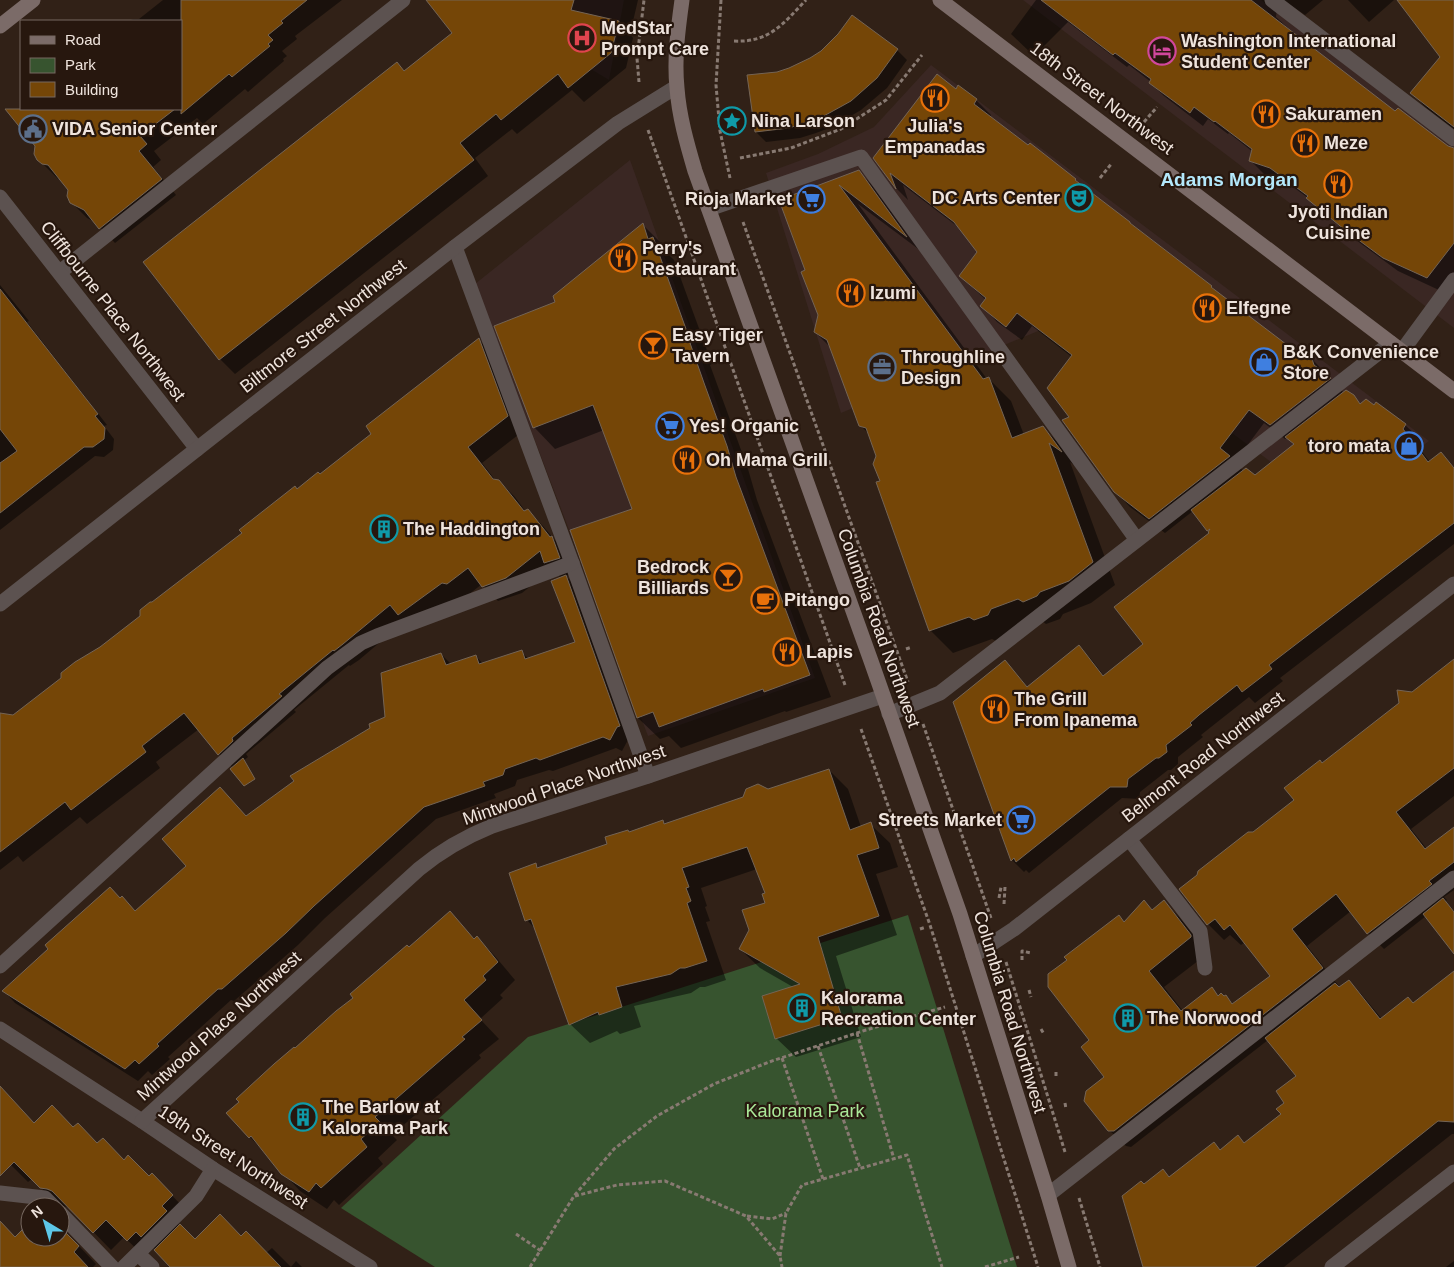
<svg xmlns="http://www.w3.org/2000/svg" width="1454" height="1267" viewBox="0 0 1454 1267" font-family="Arial,sans-serif">
  <style>
    .commercial { fill: #3a2723 }
    .green { fill: #37542f }
    .shadow { fill: #0007; fill-rule: evenodd }
    .building { fill: #754607; stroke: #746455 }
    .lines { fill: none; stroke-linecap: round; stroke-linejoin: round }
    .path { stroke: #887a72; stroke-width: 3; stroke-dasharray: 4 2.5; stroke-linecap: butt }
    .service { stroke: #5c5250; stroke-width: 15 }
    .minor { stroke: #5c5250; stroke-width: 15 }
    .tertiary { stroke: #5c5250; stroke-width: 15 }
    .secondary { stroke: #7b6b68; stroke-width: 15 }
    .labels { text-anchor: middle; dominant-baseline: central; stroke-width: 4.5; stroke-linejoin: round; paint-order: stroke }
    .poi-label { font-size: 18px; font-weight: bold; fill: #efe4dd; stroke: #27170e; text-anchor: start }
    .street-label { font-size: 18px; fill: #efe4dd; stroke: #27170e }
    .park-label { font-size: 18px; fill: #aae898; stroke: #27170e }
    .neighbourhood-label { font-size: 19px; font-weight: bold; fill: #b3e8fb; stroke: #27170e }
  </style>
  <rect width="100%" height="100%" fill="#312117"/>
  <g class="commercial">
    <path d="M476,0H624L609,80Z"/>
    <path d="M1023,0H1261L1454,148V328Z"/>
    <path d="M931,65L1429,441L1337,511L1074,316L841,413L766,173L818,154L874,127Z"/>
    <path d="M630,160L815,678L648,736L475,284Z"/>
  </g>
  <path class="green" d="M908,915L1017,1267H435L341,1208L528,1037Z"/>
  <g class="shadow">
    <path d="M163,0H342L295,36L297,39L282,51L287,56L283,59L284,61L248,92L245,89L203,124L197,118L154,151L161,160L153,167L176,195L115,243L95,222L87,218L71,202L69,189L61,179H58L38,159L36,146L13,118L24,109H181V21H128L133,19H139Z"/>
    <path d="M429,0H638L630,34L633,38L626,68L584,102L572,90L517,134L512,129L475,158L488,176L235,374L220,359L397,64L405,72L454,34Z"/>
    <path d="M1036,0H1323L1305,15L1292,6L1287,4L1277,8L1276,17L1289,29L1396,113L1448,148L1454,149V274L1441,291L1398,271L1360,243L1321,211L1308,198L1285,181L1264,174L1251,161L1253,152L1229,133L1228,134L1208,119L1203,126L1164,96L1150,83L1151,82L1129,65L1127,67L1068,22L1034,56L1011,34Z"/>
    <path d="M1348,0H1394L1369,22Z"/>
    <path d="M1399,0H1454V129L1425,107L1412,93L1441,57Z"/>
    <path d="M852,17L897,50L907,60L887,88L861,110L832,127L816,133L800,138L766,142L756,132L749,76L778,73L790,69L821,52L839,35Z"/>
    <path d="M956,90L976,100L991,115L990,117L1028,147L1047,158L1211,286L1217,293L1299,355L1312,359L1344,393L1353,396L1361,405L1374,407L1376,404L1405,425L1418,437L1414,442L1430,462L1441,454L1454,467V544L1280,678L1283,681L1255,703L1249,697L1211,727L1201,735L1203,737L1178,757V764L1171,770H1168L1140,792L1139,799L1122,798L1029,873L1026,870L1024,872L1012,860L955,702L1005,662L1017,674L1028,688L1079,647L1091,659L1104,676L1145,644L1211,533L1193,511L1165,533L1130,507L1115,491L1071,418L1072,357L1032,326L1022,340L997,322L982,306L986,300L960,276L979,252L962,230L903,185L908,200L896,188L875,158ZM1264,423L1285,439L1287,438L1295,445L1255,476L1243,471L1235,462Z"/>
    <path d="M858,171L881,194L925,254L858,204L987,379H989L1011,401L1024,435L1043,428L1066,450L1080,470L1070,462L1115,585L1091,603L1063,614L1060,619L1046,624L1042,621L998,642L992,639L953,653L930,630L881,482L877,456L870,435L860,425L831,348L815,332L819,315L807,271L781,200Z"/>
    <path d="M643,225L664,246L666,252L674,260L712,364L710,365L725,406L748,469L757,500L831,697L786,712L785,711L681,748L669,736L660,739L638,718L571,531L633,509L604,430L555,449L534,427L557,303Z"/>
    <path d="M0,285L29,321L27,322L107,425L104,426L114,439L113,450L104,457L95,456L0,530V429L19,414L0,390Z"/>
    <path d="M479,340L494,355L522,432L482,463L496,481H499L515,497L526,512L527,510L543,526L554,539L567,553L575,573L566,576L578,588L629,738L622,751L616,748L553,771L549,770L517,780L515,786L494,794L496,798L436,819L325,918L298,945L234,1001L231,1000L168,1057L170,1059L152,1075L148,1071L138,1081L15,1003L4,991L120,899L136,912L246,817L386,717L441,654L452,665L476,656L483,664L521,652L529,659L576,642L561,578L552,569L522,593L498,601L482,584L463,599L458,598L414,630L405,621L359,660L350,666L349,665L294,710L296,712L246,754L248,757L234,769L219,754L199,729L156,762L160,768L87,824L80,817L23,862L18,856L0,870V721L13,716L142,616L152,604L298,490L320,475L373,434Z"/>
    <path d="M1454,661V796L1411,829L1427,849L1454,828V890L1444,897L1447,900L1445,902L1454,911V953L1426,916L1384,949L1368,933L1351,911L1307,946L1338,985L1337,986L1339,989L1349,981L1362,995L1382,1019L1414,1004L1454,972V1134H1452L1284,1267H1144V1186L1163,1171L1170,1178L1214,1144L1221,1151L1245,1144L1282,1114L1297,1076L1268,1040L1131,1147L1126,1146L1109,1130L1106,1077L1091,1040L1125,923L1144,902L1153,911L1164,902L1180,918L1207,952V954L1164,987L1183,1011L1212,989L1219,996L1225,997L1233,1004L1271,976L1245,942L1241,945L1230,935L1224,940L1208,924L1181,889L1296,801L1323,764Z"/>
    <path d="M829,770L848,789L861,827L870,824L890,843L898,867L876,874L897,935L836,956L861,1037L796,1057L776,1038L793,987L760,968L740,949L767,904L766,894L757,869L701,888L707,906L705,907L710,921L706,922L726,980L705,987H700L691,993L634,1006L641,1027L620,1034L617,1031L590,1043L570,1024L537,931L527,920L535,865L539,868L609,844L630,833L663,822L666,825Z"/>
    <path d="M450,913L475,939L477,938L494,955L515,980L500,995L503,998L480,1019L499,1039L479,1055L481,1058L392,1135L397,1140L378,1158L383,1164L339,1205L334,1200L327,1209L300,1191L250,1137L295,1050Z"/>
    <path d="M0,1086L35,1124L73,1129L149,1178L152,1175L189,1213L178,1224L195,1241L242,1238L266,1253L272,1248L291,1267L296,1261L302,1267H172L154,1248L145,1257L124,1237L111,1250L70,1208L59,1205L32,1179L28,1182L0,1154Z"/>
    <path d="M0,1223L16,1239L30,1224V1237H60V1226L96,1264L93,1267H0Z"/>
    <path d="M1454,1261V1267H1446Z"/>
  </g>
  <g class="building">
    <path d="M181,0H307L281,21L283,23L268,35L273,40L268,44L270,46L232,77L229,74L181,114Z"/>
    <path d="M426,0H574L571,10L619,21L611,53L568,88L558,74L501,120L496,114L460,143L474,160L219,360L143,262L397,62L404,71L452,33Z"/>
    <path d="M1041,0H1251L1395,111L1398,108L1448,146L1454,148V243L1427,278L1383,258L1345,230L1306,198L1308,196L1270,168L1249,161L1252,149L1215,121L1214,122L1194,107L1190,113L1149,83L1151,79L1115,53L1113,55Z"/>
    <path d="M1397,0H1454V127L1410,93L1440,57Z"/>
    <path d="M852,15L898,49L877,78L851,101L822,117L789,128L755,132L747,75L777,72L789,68L810,58L821,51L838,34Z"/>
    <path d="M937,74L956,89L958,85L977,99L974,104L1028,145L1030,143L1048,157L1076,179L1075,180L1130,222V223L1212,286L1211,287L1299,354L1305,353L1312,359L1314,365L1331,378L1270,425L1249,410L1220,448L1230,456L1149,519L1114,492L1062,420L1069,417L1047,388L1072,355L1017,313L1006,327L981,307L980,306L986,298L959,276L977,252L954,222L890,173L896,189L873,158Z"/>
    <path d="M5,109H175L140,136L147,144L139,151L162,179L99,229L84,210L70,203L67,196L68,190L48,165L42,164L37,160L34,154L35,146Z"/>
    <path d="M859,170L907,237L839,185L983,379L989,377L1012,438L1043,426L1062,452L1049,443L1093,562L1069,581L1040,592L1037,596L1023,602L1018,599L991,609L988,615L974,620L969,617L929,631L876,482L880,481L873,464L876,456L866,428L859,426L827,340L814,332L818,315L801,272L805,270L779,200Z"/>
    <path d="M643,223L648,239L653,237L691,343H690L704,383L727,446L736,477L810,675L764,692L763,689L659,727L653,712L637,718L570,530L632,509L593,405L533,428L494,326L555,302L553,296Z"/>
    <path d="M0,289L98,414L95,416L105,428L104,439L93,447H84L0,513V463L17,451L0,429Z"/>
    <path d="M479,338L508,416L468,447L493,479L499,480L524,511L528,509L550,537L552,536L560,558L544,563L540,551L506,578L482,587L468,568L447,584L442,583L398,615L390,605L343,644L334,651L333,650L279,694L282,696L232,738L233,741L218,755L184,713L142,746L146,752L71,810L65,802L0,852V713L13,715L61,678V673L75,662L100,647L140,616V610L150,602H152L242,533L239,530L295,486L297,489L318,472L320,474L371,434L366,426Z"/>
    <path d="M1346,390L1354,395L1360,404L1366,399L1374,405L1376,402L1406,424L1403,429L1428,462L1441,452L1454,468V523L1269,665L1272,669L1242,692L1237,685L1199,715L1190,723L1192,725L1166,745L1167,752L1159,758H1156L1128,779L1127,787H1110L1016,862L1014,858L1011,861L953,702L1005,660L1027,687L1079,645L1103,676L1143,644L1114,607L1209,533L1208,532L1210,529L1207,531L1191,510L1246,468L1255,475L1294,444L1285,437Z"/>
    <path d="M566,575L620,726L617,727L610,740L603,737L540,760L536,758L505,769L503,775L483,782L485,786L424,807L314,906L286,933L222,989H218L157,1044L159,1046L139,1064L135,1060L125,1069L2,991L48,949L45,945L110,887L120,898L122,896L135,911L186,866L162,839L220,787L246,816L294,781L290,776L370,728L369,724L385,717L381,673L441,653L446,665L476,655L479,664L522,650L525,659L575,642L551,581Z"/>
    <path d="M1454,659V768L1396,812L1425,849L1454,827V862L1429,881L1432,884L1367,934L1336,894L1292,929L1323,968L1114,1131H1108L1084,1101L1086,1091L1104,1077L1081,1047L1089,1040L1048,987V974L1067,960L1064,957L1119,915L1124,922L1144,900L1152,910L1164,900L1191,935V937L1149,971L1181,1011L1212,987L1218,996L1221,993L1224,996L1226,995L1232,1004L1270,976L1230,925L1224,930L1215,919L1207,925L1179,889L1197,875L1198,871L1248,832H1253L1294,800L1284,788L1320,760L1322,763L1399,703L1397,690L1412,692Z"/>
    <path d="M243,758L255,779L244,786L230,769Z"/>
    <path d="M829,769L850,830L871,822L879,848L857,855L879,916L818,937L842,1018L775,1039L762,996L800,984L739,949L749,930L742,910L765,903L762,894L765,893L747,847L682,868L689,887L686,888L691,901L687,903L707,961L685,968H680L671,974L616,987L622,1007L599,1015L598,1012L569,1025L531,919L525,921L509,873L536,863L537,868L607,844L605,837L628,830L629,832L663,820L664,824L743,797L746,789L758,784L768,789Z"/>
    <path d="M1443,898L1454,912V954L1423,914Z"/>
    <path d="M450,911L474,939L477,936L498,962L483,976L486,980L464,1000L482,1020L462,1037L465,1039L375,1117L380,1122L361,1139L367,1147L321,1188L316,1183L309,1192L281,1174L251,1136L249,1138L226,1113L239,1102L236,1099L274,1064L294,1047L295,1048L336,1011L353,998L350,994L407,945L409,947Z"/>
    <path d="M1454,971V1122L1438,1121L1255,1267H1143L1122,1196L1141,1181L1144,1184L1163,1169L1169,1177L1214,1142L1220,1150L1238,1135L1244,1143L1281,1114L1276,1109L1284,1103L1276,1091L1296,1076L1265,1038L1335,983L1339,987L1349,980L1380,1019L1408,997L1413,1003Z"/>
    <path d="M0,1086L34,1123L52,1105L73,1127L78,1123L97,1143L103,1138L124,1160L128,1155L149,1176L152,1173L173,1195L162,1206L167,1211L141,1237L136,1232L127,1241L106,1220L93,1233L52,1191L47,1189L40,1188L14,1162L0,1176Z"/>
    <path d="M220,1214L241,1236L246,1231L281,1267H170L154,1250L180,1224L195,1239Z"/>
    <path d="M0,1221L15,1237L30,1222V1237H60V1227L79,1246L74,1252L88,1267H0Z"/>
  </g>
  <g class="lines">
    <g class="path">
      <path d="M721,0L716,85L720,131L730,178"/>
      <path d="M734,41C769,43 784,23 806,0"/>
      <path d="M639,82L637,58L644,0"/>
      <path d="M1144,122L1157,107"/>
      <path d="M648,130L845,685"/>
      <path d="M740,158L791,148L841,129L886,100L922,55"/>
      <path d="M1100,178L1112,163"/>
      <path d="M743,222L908,682"/>
      <path d="M906,649L912,647"/>
      <path d="M923,724L991,918"/>
      <path d="M861,729L930,925L1038,1267"/>
      <path d="M999,898L1001,887"/>
      <path d="M1004,904L1005,887"/>
      <path d="M920,929L926,927"/>
      <path d="M1022,960V951L1031,953"/>
      <path d="M1006,962L1065,1152"/>
      <path d="M1029,990L1031,997"/>
      <path d="M1041,1029L1044,1034"/>
      <path d="M857,1033L894,1159"/>
      <path d="M818,1046L860,1168"/>
      <path d="M782,1058L823,1179"/>
      <path d="M1056,1072V1077"/>
      <path d="M1065,1103L1066,1109"/>
      <path d="M575,1196L617,1185L665,1181L746,1216L780,1256L782,1267"/>
      <path d="M1079,1198L1100,1267"/>
      <path d="M747,1216L772,1219L786,1213"/>
      <path d="M516,1234L541,1251"/>
      <path d="M780,1256L786,1213L802,1185L907,1155L942,1267"/>
      <path d="M530,1267L574,1196L614,1149L657,1116L714,1084L769,1062L866,1030L945,1007"/>
      <path d="M985,1267L1019,1257"/>
    </g>
    <g class="service">
      <path d="M1272,0L1454,139"/>
      <path d="M709,209L861,157L1137,540"/>
      <path d="M455,247L572,563L648,776"/>
      <path d="M60,272L403,0"/>
      <path d="M1402,351L1454,280"/>
      <path d="M889,714L940,693L1391,343"/>
      <path d="M1129,839L1200,931L1205,968"/>
      <path d="M0,966L327,668L361,643L377,636L572,563"/>
      <path d="M0,1193L45,1198L54,1207"/>
      <path d="M1048,1195L1454,878"/>
      <path d="M60,1213L112,1267"/>
      <path d="M138,1254L152,1267"/>
    </g>
    <g class="minor">
      <path d="M0,197L197,449"/>
      <path d="M0,604L197,449L455,247L618,123L676,87"/>
      <path d="M973,956L1014,929L1454,584"/>
      <path d="M0,1029L142,1121L213,1169L370,1267"/>
      <path d="M142,1121L419,869C442,850 465,837 492,826L648,776L883,696"/>
      <path d="M124,1267L196,1196L213,1169"/>
    </g>
    <path class="tertiary" d="M1332,1267L1454,1172"/>
    <g class="secondary">
      <path d="M682,0C678,29 674,59 677,88C679,116 687,144 695,171L871,661L960,914L1048,1195L1069,1267"/>
      <path d="M940,0L1454,391"/>
      <path d="M0,26L33,0"/>
    </g>
  </g>
  <defs>
    <g id="hospital-ring" transform="scale(1.4375)"><circle r="9.5" fill="#27170e" stroke="#e0444e" stroke-width="1.5"/><path d="M-5-5h3v3.5h4V-5h3V5h-3V1.5h-4V5h-3Z" fill="#e0444e"/></g>
    <g id="hotel-ring" transform="scale(1.4375)"><circle r="9.5" fill="#27170e" stroke="#d1479c" stroke-width="1.5"/><path d="M-6-4.5h1.5V1H6V5H4.5V3h-9V5H-6ZM-4 0a1.8 1.8 0 1 1 3.6 0ZM.5 0V-2.5h3Q6-2.5 6 0Z" fill="#d1479c"/></g>
    <g id="restaurant-ring" transform="scale(1.4375)"><circle r="9.5" fill="#27170e" stroke="#e8710a" stroke-width="1.5"/><path d="M-5-6h1v4h1v-4h1v4h1v-4h1v5L-1.5 .5V6h-2V.5L-5-1ZM5-6V6H3V1.5H1.5Q1.5-4 5-6Z" fill="#e8710a"/></g>
    <g id="sight-ring" transform="scale(1.4375)"><circle r="9.5" fill="#27170e" stroke="#0f9aa8" stroke-width="1.5"/><path d="M0-6L1.8-2.2L6-1.7L2.9 1.2L3.7 5.4L0 3.3L-3.7 5.4L-2.9 1.2L-6-1.7L-1.8-2.2Z" fill="#0f9aa8"/></g>
    <g id="civic-ring" transform="scale(1.4375)"><circle r="9.5" fill="#27170e" stroke="#5c6f8a" stroke-width="1.5"/><path d="M-.6-6.5H3V-4.5H.6V-3L4-1V1h2V6H-6V1h2V-1L-.6-3ZM-1.2 2.5V6h2.4V2.5Z" fill="#5c6f8a"/></g>
    <g id="theatre-ring" transform="scale(1.4375)"><circle r="9.5" fill="#27170e" stroke="#0f9aa8" stroke-width="1.5"/><path d="M-5-5.5Q0-4 5-5.5V0Q5 5 0 6Q-5 5-5 0ZM-3.3-2.5H-1v1.5H-3.3ZM1-2.5H3.3v1.5H1ZM-2.8 1Q0 5.5 2.8 1Z" fill="#0f9aa8"/></g>
    <g id="supermarket-ring" transform="scale(1.4375)"><circle r="9.5" fill="#27170e" stroke="#3f7fe0" stroke-width="1.5"/><path d="M-6-5.5h2.5l.6 2H6L4.5 2H-2.5L-4.4-4H-6ZM-1.5 3.2a1.3 1.3 0 1 0 .1 0ZM3 3.2a1.3 1.3 0 1 0 .1 0Z" fill="#3f7fe0"/></g>
    <g id="bar-ring" transform="scale(1.4375)"><circle r="9.5" fill="#27170e" stroke="#e8710a" stroke-width="1.5"/><path d="M-6-5H6L.8 .8V4.5H3.5V6h-7V4.5H-.8V.8Z" fill="#e8710a"/></g>
    <g id="shop-ring" transform="scale(1.4375)"><circle r="9.5" fill="#27170e" stroke="#3f7fe0" stroke-width="1.5"/><path d="M-5-2.5h2.3a2.7 3.5 0 0 1 5.4 0H5L5.5 6h-11ZM-1.5-2.5h3a1.5 2.3 0 0 0-3 0Z" fill="#3f7fe0"/></g>
    <g id="office-ring" transform="scale(1.4375)"><circle r="9.5" fill="#27170e" stroke="#5c6f8a" stroke-width="1.5"/><path d="M-6-3h4V-5.5h4V-3h4V5H-6ZM-1-4.5V-3h2v-1.5ZM-6 0V1H6V0Z" fill="#5c6f8a"/></g>
    <g id="building-ring" transform="scale(1.4375)"><circle r="9.5" fill="#27170e" stroke="#0f9aa8" stroke-width="1.5"/><path d="M-4-6H4V6H1V3H-1V6H-4ZM-2.5-4.3h1.7v1.8h-1.7ZM.8-4.3h1.7v1.8H.8ZM-2.5-1h1.7V.8h-1.7ZM.8-1h1.7V.8H.8Z" fill="#0f9aa8"/></g>
    <g id="cafe-ring" transform="scale(1.4375)"><circle r="9.5" fill="#27170e" stroke="#e8710a" stroke-width="1.5"/><path d="M-5.5-4.5H6V0H3Q3 3.5 0 3.5H-2.5Q-5.5 3.5-5.5 0ZM3-3.2v2h1.7v-2ZM-6 4.5H4V6H-6Z" fill="#e8710a"/></g>
  </defs>
  <g fill-rule="evenodd">
    <use href="#hospital-ring" x="582" y="38"/>
    <use href="#hotel-ring" x="1162" y="51"/>
    <use href="#restaurant-ring" x="935" y="98"/>
    <use href="#restaurant-ring" x="1266" y="114"/>
    <use href="#sight-ring" x="732" y="121"/>
    <use href="#civic-ring" x="33" y="129"/>
    <use href="#restaurant-ring" x="1305" y="143"/>
    <use href="#restaurant-ring" x="1338" y="184"/>
    <use href="#theatre-ring" x="1079" y="198"/>
    <use href="#supermarket-ring" x="811" y="199"/>
    <use href="#restaurant-ring" x="623" y="258"/>
    <use href="#restaurant-ring" x="851" y="293"/>
    <use href="#restaurant-ring" x="1207" y="308"/>
    <use href="#bar-ring" x="653" y="345"/>
    <use href="#shop-ring" x="1264" y="362"/>
    <use href="#office-ring" x="882" y="367"/>
    <use href="#supermarket-ring" x="670" y="426"/>
    <use href="#shop-ring" x="1409" y="446"/>
    <use href="#restaurant-ring" x="687" y="460"/>
    <use href="#building-ring" x="384" y="529"/>
    <use href="#bar-ring" x="728" y="577"/>
    <use href="#cafe-ring" x="765" y="600"/>
    <use href="#restaurant-ring" x="787" y="652"/>
    <use href="#restaurant-ring" x="995" y="709"/>
    <use href="#supermarket-ring" x="1021" y="820"/>
    <use href="#building-ring" x="802" y="1008"/>
    <use href="#building-ring" x="1128" y="1018"/>
    <use href="#building-ring" x="303" y="1117"/>
  </g>
  <g class="labels">
    <g class="poi-label">
      <text x="601" y="28">MedStar<tspan x="601" dy="21">Prompt Care</tspan></text>
      <text x="1181" y="41">Washington International<tspan x="1181" dy="21">Student Center</tspan></text>
      <text x="1285" y="114">Sakuramen</text>
      <text x="751" y="121">Nina Larson</text>
      <text x="935" y="126" text-anchor="middle">Julia's<tspan x="935" dy="21">Empanadas</tspan></text>
      <text x="52" y="129">VIDA Senior Center</text>
      <text x="1324" y="143">Meze</text>
      <text x="1060" y="198" text-anchor="end">DC Arts Center</text>
      <text x="792" y="199" text-anchor="end">Rioja Market</text>
      <text x="1338" y="212" text-anchor="middle">Jyoti Indian<tspan x="1338" dy="21">Cuisine</tspan></text>
      <text x="642" y="248">Perry's<tspan x="642" dy="21">Restaurant</tspan></text>
      <text x="870" y="293">Izumi</text>
      <text x="1226" y="308">Elfegne</text>
      <text x="672" y="335">Easy Tiger<tspan x="672" dy="21">Tavern</tspan></text>
      <text x="1283" y="352">B&amp;K Convenience<tspan x="1283" dy="21">Store</tspan></text>
      <text x="901" y="357">Throughline<tspan x="901" dy="21">Design</tspan></text>
      <text x="689" y="426">Yes! Organic</text>
      <text x="1390" y="446" text-anchor="end">toro mata</text>
      <text x="706" y="460">Oh Mama Grill</text>
      <text x="403" y="529">The Haddington</text>
      <text x="709" y="567" text-anchor="end">Bedrock<tspan x="709" dy="21">Billiards</tspan></text>
      <text x="784" y="600">Pitango</text>
      <text x="806" y="652">Lapis</text>
      <text x="1014" y="699">The Grill<tspan x="1014" dy="21">From Ipanema</tspan></text>
      <text x="1002" y="820" text-anchor="end">Streets Market</text>
      <text x="821" y="998">Kalorama<tspan x="821" dy="21">Recreation Center</tspan></text>
      <text x="1147" y="1018">The Norwood</text>
      <text x="322" y="1107">The Barlow at<tspan x="322" dy="21">Kalorama Park</tspan></text>
    </g>
    <g class="street-label">
      <text transform="translate(1102 98) rotate(37)">18th Street Northwest</text>
      <text transform="translate(113 311) rotate(52)">Cliffbourne Place Northwest</text>
      <text transform="translate(323 326) rotate(-38)">Biltmore Street Northwest</text>
      <text transform="translate(879 628) rotate(70)">Columbia Road Northwest</text>
      <text transform="translate(1203 757) rotate(-38)">Belmont Road Northwest</text>
      <text transform="translate(564 785) rotate(-19)">Mintwood Place Northwest</text>
      <text transform="translate(1010 1012) rotate(73)">Columbia Road Northwest</text>
      <text transform="translate(219 1026) rotate(-42)">Mintwood Place Northwest</text>
      <text transform="translate(233 1157) rotate(33)">19th Street Northwest</text>
    </g>
    <g class="park-label">
      <text x="805" y="1111">Kalorama Park</text>
    </g>
    <g class="neighbourhood-label">
      <text x="1229" y="179">Adams Morgan</text>
    </g>
  </g>
  <rect x="20" y="20" width="162" height="90" fill="#27170e" stroke="#776961"/>
  <rect x="30" y="36" width="25" height="8" fill="#7b6b68" stroke="#776961"/>
  <text x="65" y="45" font-size="15" fill="#efe4dd">Road</text>
  <rect x="30" y="58" width="25" height="15" fill="#37542f" stroke="#776961"/>
  <text x="65" y="70" font-size="15" fill="#efe4dd">Park</text>
  <rect x="30" y="82" width="25" height="15" fill="#754607" stroke="#776961"/>
  <text x="65" y="95" font-size="15" fill="#efe4dd">Building</text>
  <g transform="translate(45 1222) rotate(322)"><circle r="24" fill="#27170e" stroke="#776961"/>
  <path d="M0-4L9 19L0 12L-9 19Z" fill="#5dc7e8"/>
  <text y="-8" font-size="14" font-weight="bold" text-anchor="middle" fill="#efe4dd">N</text>
  </g>
</svg>
